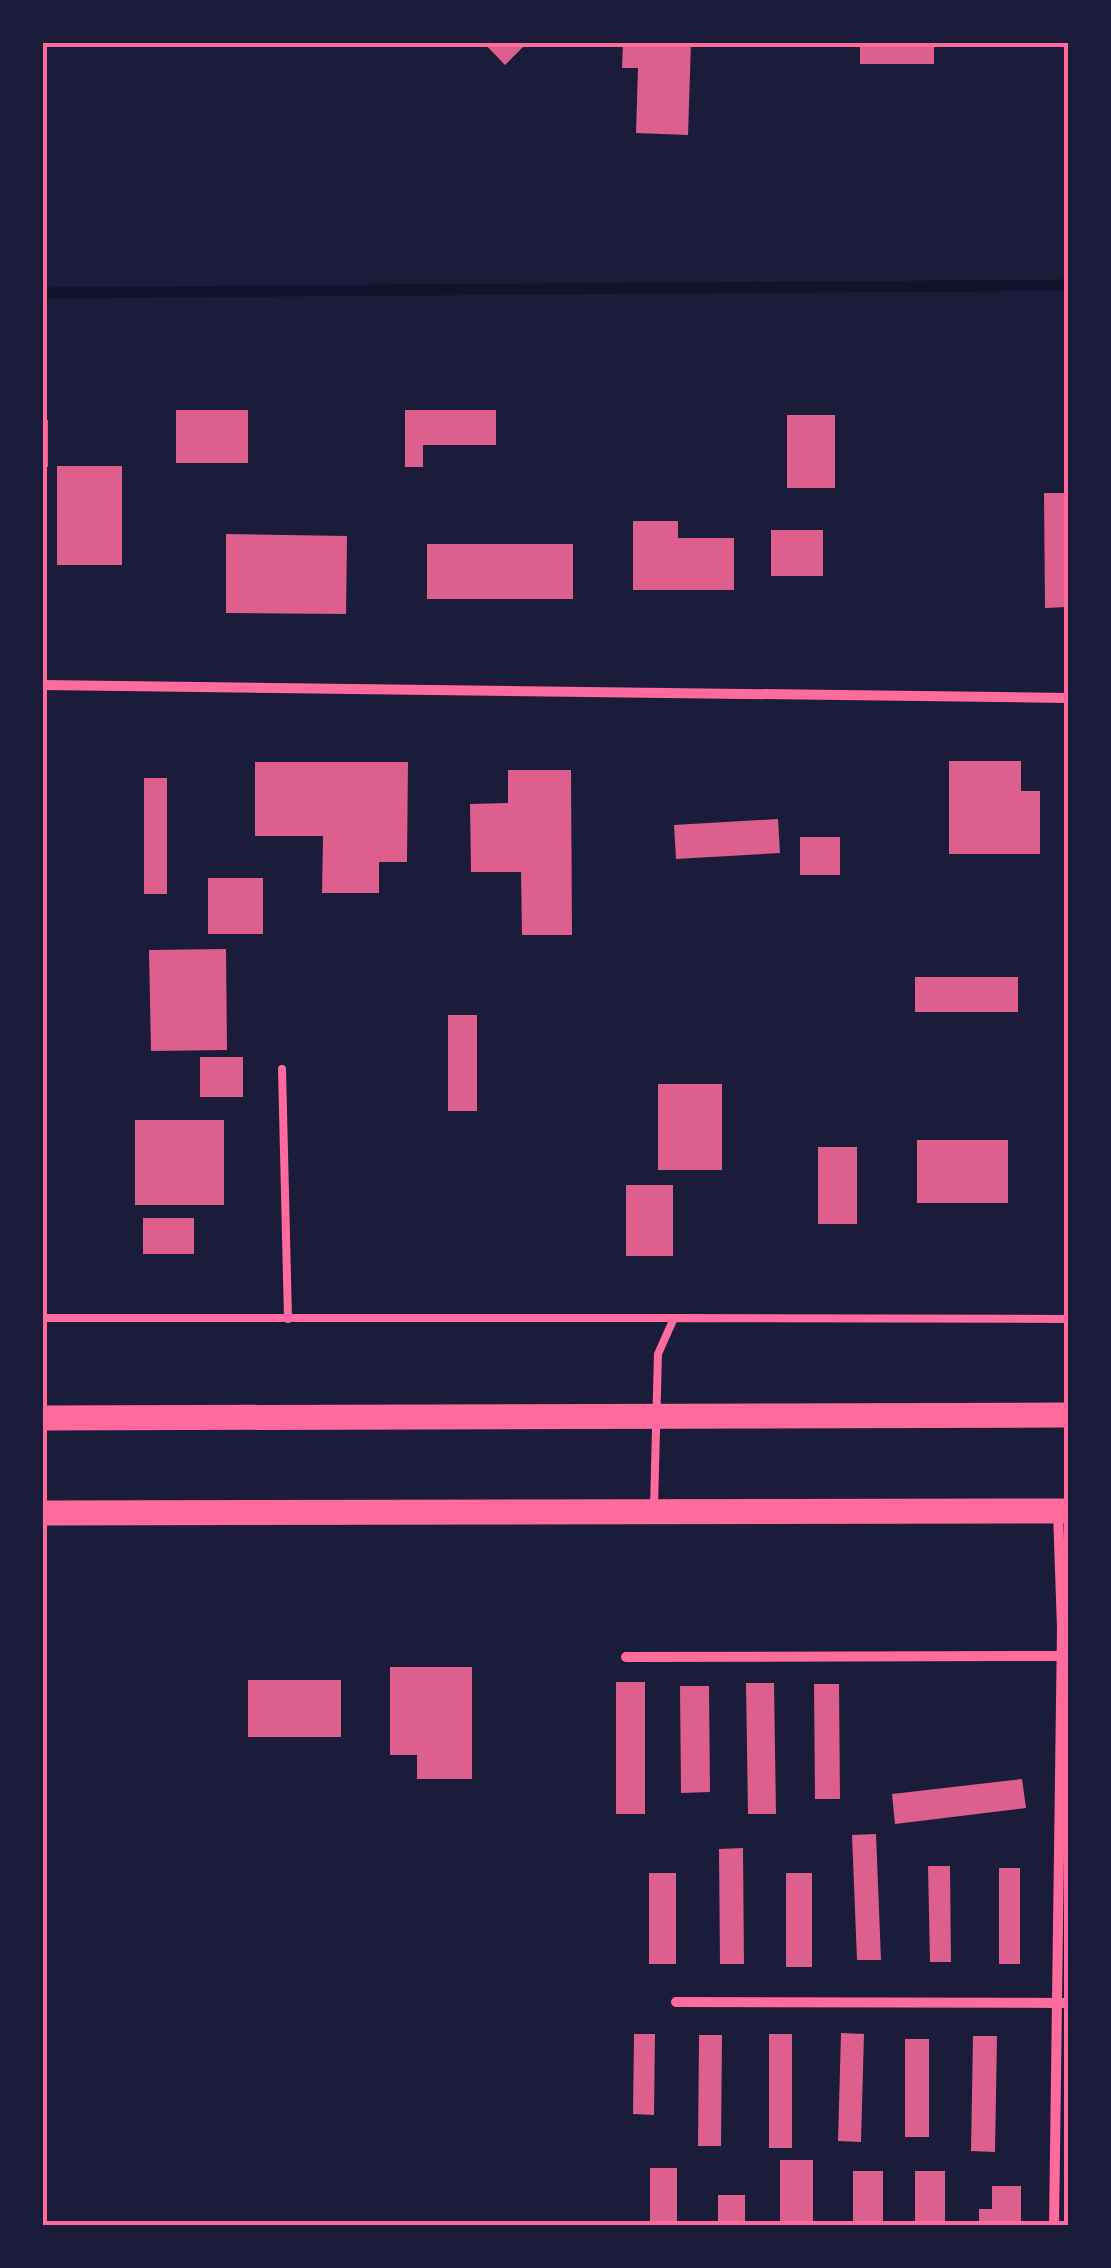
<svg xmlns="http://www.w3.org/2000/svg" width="1111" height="2268" viewBox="0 0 1111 2268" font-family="Ubuntu,sans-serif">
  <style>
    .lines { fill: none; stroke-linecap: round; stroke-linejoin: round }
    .stream { stroke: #12122b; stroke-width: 11 }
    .building { fill: #dd5f8e }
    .service { stroke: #ff6b9d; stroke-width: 8 }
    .minor { stroke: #ff6b9d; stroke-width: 10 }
    .primary { stroke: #ff6b9d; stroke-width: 25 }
    .neatline { fill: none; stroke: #ff6b9d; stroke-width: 4 }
  </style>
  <rect width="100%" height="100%" fill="#1b1b3a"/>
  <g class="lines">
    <path class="stream" d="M42,293L1068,285"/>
  </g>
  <g class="building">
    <path d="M483,42H528L505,65Z"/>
    <path d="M623,42H691L688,135L636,133L638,68H622Z"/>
    <rect x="860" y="42" width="74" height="22"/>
    <rect x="176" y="410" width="72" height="53"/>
    <path d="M405,410H496V445H423V467H405Z"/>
    <rect x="787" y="415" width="48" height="73"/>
    <rect x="42" y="420" width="6" height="47"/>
    <rect x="57" y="466" width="65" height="99"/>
    <path d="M1044,493H1068V607L1045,608Z"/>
    <path d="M633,521H678V538H734V590H633Z"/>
    <rect x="771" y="530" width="52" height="46"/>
    <path d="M226,534L347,536L346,614L226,613Z"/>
    <rect x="427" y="544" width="146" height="55"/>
    <path d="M949,761H1021V791H1040V854H949Z"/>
    <path d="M255,762H408L407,862H379V893H322L323,836H255Z"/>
    <path d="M508,770H571L572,935H522L521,872H471L470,804L508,803Z"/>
    <rect x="144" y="778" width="23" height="116"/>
    <path d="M778,819L780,853L676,859L674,825Z"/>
    <rect x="800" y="837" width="40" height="38"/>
    <rect x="208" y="878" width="55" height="56"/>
    <path d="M226,949L227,1050L151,1051L149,950Z"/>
    <rect x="915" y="977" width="103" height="35"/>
    <rect x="448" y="1015" width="29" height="96"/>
    <rect x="200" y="1057" width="43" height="40"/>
    <rect x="658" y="1084" width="64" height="86"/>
    <rect x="135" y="1120" width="89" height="85"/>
    <rect x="917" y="1140" width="91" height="63"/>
    <rect x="818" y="1147" width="39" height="77"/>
    <rect x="626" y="1185" width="47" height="71"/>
    <rect x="143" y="1218" width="51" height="36"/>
    <path d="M390,1667H472V1779H417V1755H390Z"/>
    <rect x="248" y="1680" width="93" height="57"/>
    <rect x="616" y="1682" width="29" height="132"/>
    <path d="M746,1683H774L776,1814H748Z"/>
    <path d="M814,1684H839L840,1799H815Z"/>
    <path d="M680,1686H709L710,1792L681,1793Z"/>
    <path d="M1022,1779L1026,1808L895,1824L892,1794Z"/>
    <path d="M876,1834L881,1960H857L852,1835Z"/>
    <path d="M743,1848L744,1964H720L719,1849Z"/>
    <path d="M928,1866H950L951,1962H930Z"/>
    <rect x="999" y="1868" width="21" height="96"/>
    <rect x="649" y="1873" width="27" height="91"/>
    <rect x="786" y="1873" width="26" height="94"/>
    <path d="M841,2033L864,2034L861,2142L838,2141Z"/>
    <path d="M634,2034H655L654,2115L633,2114Z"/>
    <rect x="769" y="2034" width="23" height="114"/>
    <path d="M699,2035H722L721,2146H698Z"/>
    <path d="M973,2036H997L995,2152L971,2151Z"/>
    <rect x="905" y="2039" width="24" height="98"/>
    <rect x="780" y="2160" width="33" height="66"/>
    <rect x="650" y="2168" width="27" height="58"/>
    <rect x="853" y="2171" width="30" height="55"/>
    <rect x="915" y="2171" width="30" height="55"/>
    <path d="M992,2186H1021V2226H979V2209H992Z"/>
    <rect x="718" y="2195" width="27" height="31"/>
  </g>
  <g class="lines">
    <g class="service">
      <path d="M282,1069L288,1319"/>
      <path d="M42,1318H674"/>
      <path d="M654,1507L658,1354L674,1318L1068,1319"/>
    </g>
    <g class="minor">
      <path d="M42,685L1068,698"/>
      <path d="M626,1657L1061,1656"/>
      <path d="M676,2002L1068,2003"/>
      <path d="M1054,2226L1062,1628L1058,1512"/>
    </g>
    <g class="primary">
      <path d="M42,1418L1068,1415"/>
      <path d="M42,1513L1068,1511"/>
    </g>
  </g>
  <rect width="1111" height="2268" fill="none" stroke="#1b1b3a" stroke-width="90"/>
  <rect x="45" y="45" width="1021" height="2178" class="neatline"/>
</svg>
